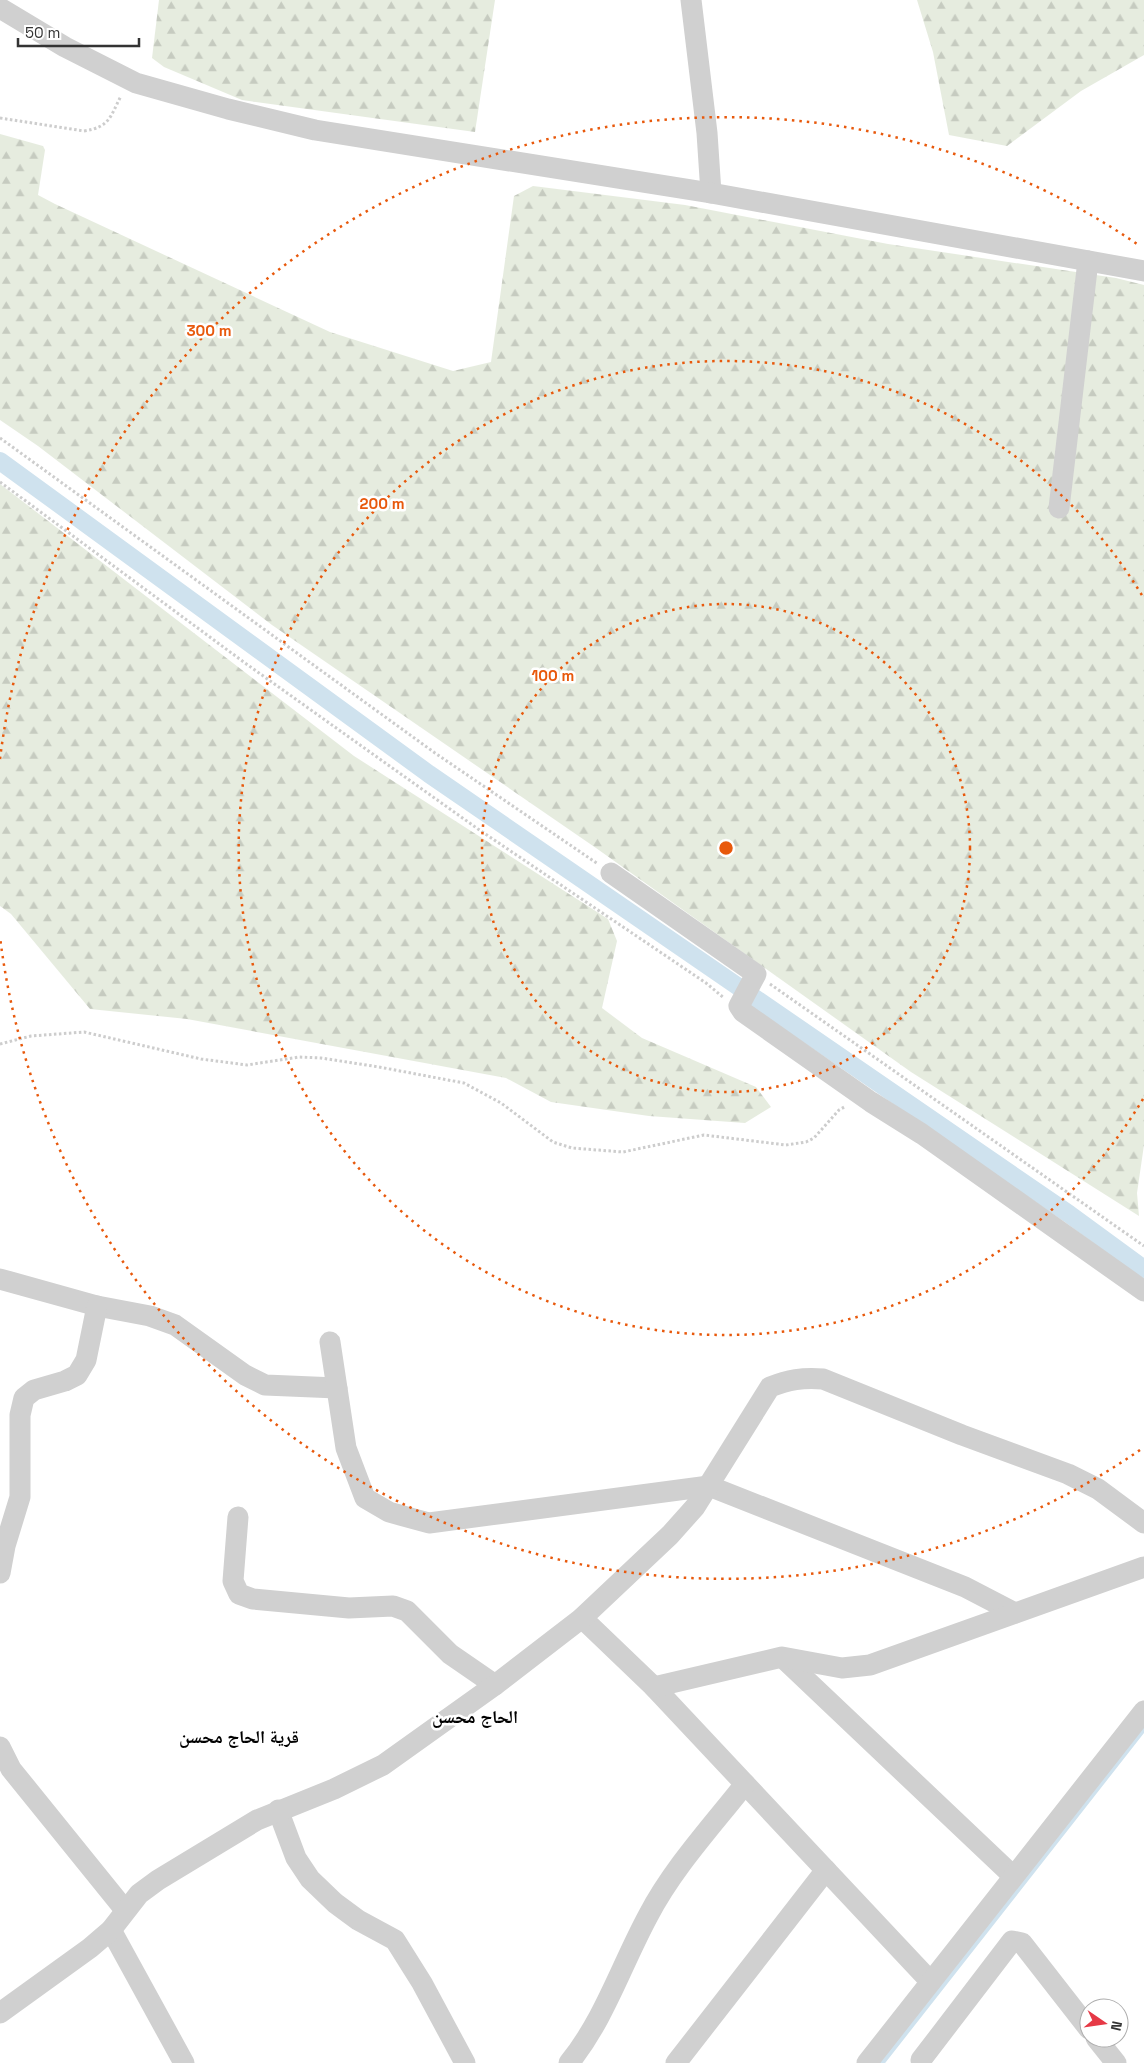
<svg xmlns="http://www.w3.org/2000/svg" width="1144" height="2063" viewBox="0 0 1144 2063" font-family="'Space Grotesk','Noto Naskh Arabic',sans-serif">
  <style>
    .forest { fill: url(#forest-firs) }
    .lines { fill: none; stroke-linecap: round; stroke-linejoin: round }
    .stream { stroke: #cfe2ee; stroke-width: 5 }
    .canal { stroke: #cfe2ee; stroke-width: 18 }
    .path { stroke: #cdcdcd; stroke-width: 3; stroke-dasharray: 2.5 2.5; stroke-linecap: butt }
    .minor { stroke: #d0d0d0; stroke-width: 21 }
    .ring { fill: none; stroke: #e8590c; stroke-width: 2.5; stroke-dasharray: 2.5 5 }
    .labels { text-anchor: middle; dominant-baseline: central; stroke-width: 5; stroke-linejoin: round; paint-order: stroke }
    .quarter-label { font-size: 18px; font-weight: bold; fill: #000; stroke: #fff }
    .centre { fill: #e8590c; stroke: #fff; stroke-width: 2.5 }
    .ring-label { font-size: 15px; text-anchor: middle; font-weight: bold; fill: #e8590c; stroke: #fff; stroke-width: 5; stroke-linejoin: round; paint-order: stroke }
  </style>
  <defs>
    <pattern id="forest-firs" width="22" height="20" patternUnits="userSpaceOnUse" patternTransform="scale(1.25)"><rect width="22" height="20" fill="#e6ecdf"/><path d="M5 1l3.5 6h-7zM16 11l3.5 6h-7z" fill="#c6cbc0"/></pattern>
  </defs>
  <rect width="100%" height="100%" fill="#fff"/>
  <g class="forest">
    <path d="M159,0H495L475,132L242,100L164,67L152,58Z"/>
    <path d="M917,0H1144V55L1081,91L1007,146L949,135L933,52Z"/>
    <path d="M0,134L43,146L45,150L38,195L55,204L330,332L453,371L491,362L514,196L533,186L685,205L888,244L1116,278L1144,285V1145L1137,1193L1139,1216L911,1072L596,848L272,625L38,446L0,420Z"/>
    <path d="M0,484L354,756L608,919L617,941L602,1008L642,1038L756,1087L771,1107L745,1123L649,1116L551,1102L506,1078L187,1019L90,1009L11,914L0,906Z"/>
  </g>
  <g class="lines">
    <path class="stream" d="M882,2063L1144,1729"/>
    <path class="canal" d="M0,461L429,774L1069,1214L1144,1269"/>
    <g class="path">
      <path d="M0,118L84,131C110,127 110,117 121,96"/>
      <path d="M0,438L435,753L598,864"/>
      <path d="M0,482L245,663L478,829L706,983L724,998"/>
      <path d="M770,984L1144,1246"/>
      <path d="M0,1044L31,1036L84,1032L201,1059L247,1065L299,1057L321,1058L379,1067L464,1083L501,1103L553,1142L572,1148L623,1152L704,1135L786,1145L806,1142L814,1138L839,1110L846,1106"/>
    </g>
    <g class="minor">
      <path d="M691,0L707,133L711,193"/>
      <path d="M0,8L65,47L136,83L228,109L315,130L711,193L1144,271"/>
      <path d="M1059,508L1088,261"/>
      <path d="M611,873L756,974L739,1006L743,1012L871,1102L922,1134L1144,1291"/>
      <path d="M0,1279L97,1306L150,1316L175,1325L245,1375L265,1385L337,1388"/>
      <path d="M330,1342L346,1448L365,1498L389,1512L429,1523L709,1486L965,1587L1015,1613"/>
      <path d="M238,1517L233,1581L239,1594L253,1599L349,1608L393,1606L407,1611L450,1654L495,1685"/>
      <path d="M0,1573L5,1546L20,1497V1415L24,1398L34,1390L65,1381L77,1375L86,1360L97,1306"/>
      <path d="M582,1618L654,1687L930,1981"/>
      <path d="M783,1658L1013,1876"/>
      <path d="M654,1687L782,1657L842,1668L870,1665L1144,1567"/>
      <path d="M0,1747L11,1769L125,1910"/>
      <path d="M278,1810L296,1858L310,1879L335,1903L358,1920L395,1940L422,1983L465,2063"/>
      <path d="M111,1930L184,2063"/>
      <path d="M0,2013L90,1948L111,1930L139,1894L158,1880L257,1820L334,1789L383,1765L495,1685L582,1618L670,1535L695,1507L770,1387C788,1380 803,1377 823,1379L962,1435L1068,1474L1098,1489L1144,1523"/>
      <path d="M1096,2038L1116,2063"/>
      <path d="M921,2060L1012,1941L1022,1943L1089,2029"/>
      <path d="M569,2063C604,2020 622,1964 648,1916C673,1868 712,1826 745,1784"/>
      <path d="M676,2063L826,1870"/>
      <path d="M867,2063L1144,1711"/>
    </g>
  </g>
  <g class="ring">
    <circle cx="726" cy="848" r="244"/>
    <path d="M1143 1099A487 487 0 1 1 1143 597"/>
    <path d="M1140 1450A731 731 0 0 1 0 937M0 759A731 731 0 0 1 1140 246"/>
  </g>
  <g class="labels">
    <g class="quarter-label">
      <text x="475" y="1716">الحاج محسن</text>
      <text x="239" y="1736">قرية الحاج محسن</text>
    </g>
  </g>
  <circle cx="726" cy="848" r="8" class="centre"/>
  <g class="ring-label">
    <text x="209" y="336">300 m</text>
    <text x="382" y="509">200 m</text>
    <text x="553" y="681">100 m</text>
  </g>
  <g transform="translate(1104 2023) rotate(103)"><circle r="24" fill="#ffffff" stroke="#adadad"/>
  <path d="M0-4L9 19L0 12L-9 19Z" fill="#e63946"/>
  <text y="-8" font-size="14" font-weight="bold" text-anchor="middle" fill="#333333">N</text>
  </g>
  <path d="M18 38v8h121v-8" fill="none" stroke="#333333" stroke-width="2.5"/>
  <text x="25" y="38" font-size="15" fill="#333333" stroke="#ffffff" stroke-width="4" paint-order="stroke">50 m</text>
</svg>
